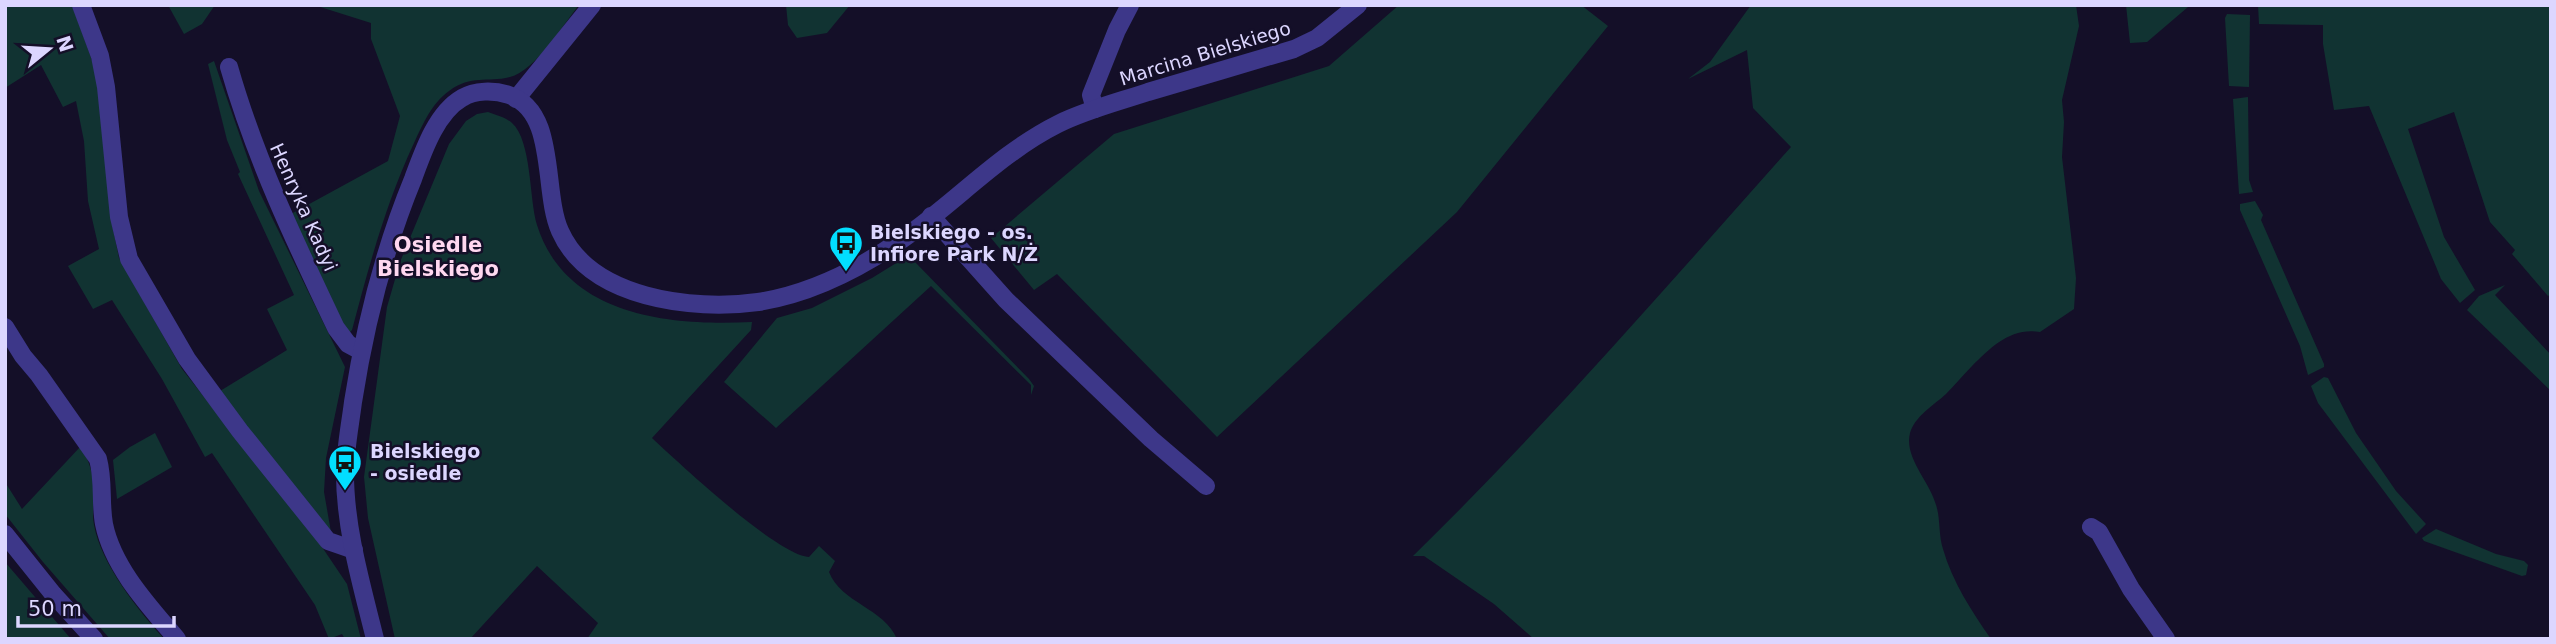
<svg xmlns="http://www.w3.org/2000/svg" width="2556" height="644" viewBox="0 0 2556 644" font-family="'DejaVu Sans',sans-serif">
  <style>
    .green { fill: #113332 }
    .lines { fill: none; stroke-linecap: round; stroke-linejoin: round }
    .minor { stroke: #3d3789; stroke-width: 18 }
    .tertiary { stroke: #3d3789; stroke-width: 18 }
    .labels { text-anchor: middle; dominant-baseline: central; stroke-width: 5; stroke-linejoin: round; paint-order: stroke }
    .street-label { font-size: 19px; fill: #dcd6ff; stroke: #140f28 }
    .poi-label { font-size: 19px; font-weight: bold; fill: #dcd6ff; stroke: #140f28; text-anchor: start }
    .neighbourhood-label { font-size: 21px; font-weight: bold; fill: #ffd8f0; stroke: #140f28 }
  </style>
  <rect width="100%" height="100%" fill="#140f28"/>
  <g class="green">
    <path d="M5,5H72L97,74L111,219L119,258L182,369L322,547L347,584L361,639H345L342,634L329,639L315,605L212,453L205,457L162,379L112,300L93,309L68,266L99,249L88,201L84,141L76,101L63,107L41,65L5,88Z"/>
    <path d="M168,5H215L202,24L184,34Z"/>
    <path d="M314,5H579C563,25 535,71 510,77C486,83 472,74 449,91C431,104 423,124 414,143C386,203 369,266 352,330L348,334L291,214L388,161L400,116L371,39V23Z"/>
    <path d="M786,5H850L827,33L797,38L788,25Z"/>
    <path d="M1399,5H1581L1608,26L1457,212L1217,437L1057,274L1034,290L991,238L1114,134L1329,66Z"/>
    <path d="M1751,5H2076L2079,26L2062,100L2064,122L2062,157L2076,278L2074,309L2040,332C2011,327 1991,347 1972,366C1963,375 1955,385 1946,394C1934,405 1915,416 1910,433C1904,457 1928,480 1935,502C1941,517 1938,534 1943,549C1952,581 1972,612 1991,639H1534L1494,604L1424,556H1413C1546,426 1668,285 1791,147L1753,108L1747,50L1688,79L1710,62Z"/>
    <path d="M2126,5H2252V6L2188,7L2147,42L2130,43Z"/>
    <path d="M2258,5H2551V294L2548,296L2512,254L2515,250L2490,222L2454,112L2408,129L2444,237L2475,290L2460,303L2441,279L2437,269L2369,106L2334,110L2323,44V25L2259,24Z"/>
    <path d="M2227,14L2250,15L2249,87L2229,86L2225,18Z"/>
    <path d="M214,61L259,191L345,367L326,458L324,492L331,532L325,530L220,391L287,350L267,309L294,295L238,174L240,172L227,140L208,64Z"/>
    <path d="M2248,97L2249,180L2253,192L2239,194L2233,99Z"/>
    <path d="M488,112C496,115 505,117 512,123C532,141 529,199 537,225C566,317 671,326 752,322L751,330L652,438C679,463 778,556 809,557L819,546L835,561L829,572C841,603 884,608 897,639H587L598,623L537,566L470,639H395L368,518L364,477L387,307L400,262L449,144L466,121L477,114Z"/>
    <path d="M2255,201L2263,215L2261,220L2324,364V367L2308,375L2300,346L2240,210V204Z"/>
    <path d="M906,257L915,262L1029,379L1034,386L1031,395V385L931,286L776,428L724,382L777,318L812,308L872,278Z"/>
    <path d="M2505,285L2495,295L2551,355V391L2467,310L2479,296Z"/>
    <path d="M2324,377L2328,378L2356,433L2396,491L2426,524L2416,534L2318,403L2311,386Z"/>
    <path d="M155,433L172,467L117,499L113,460L130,447Z"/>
    <path d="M81,446C90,463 95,478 94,498C94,506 92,516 94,525C101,564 138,610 164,639H110L43,562L5,514V482L22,509Z"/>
    <path d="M2436,529L2496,554L2524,561L2528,565L2526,575L2522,576L2424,541L2422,538Z"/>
    <path d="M5,562L71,639H5Z"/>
  </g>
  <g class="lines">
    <g class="minor">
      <path d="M81,5L100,56L106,87L119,217L129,259L187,359L240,431L328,541L354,550"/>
      <path d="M229,67C255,158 295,242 336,328L348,344L361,351"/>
      <path d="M516,99L592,5"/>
      <path d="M1095,109L1091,95L1117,30L1130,5"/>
      <path d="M931,216L1006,300L1151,439L1206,486"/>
      <path d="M5,327L23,356L39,375L98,459C104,481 100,502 104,524C113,568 149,606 177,639"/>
      <path d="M2091,527L2099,532L2131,589L2166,639"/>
    </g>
    <g class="tertiary">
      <path d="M5,534L53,594L94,639"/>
      <path d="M375,639C362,586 345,529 345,474C345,450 350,426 353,402C365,325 383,252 413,179C423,152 436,113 462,98C475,90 494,90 509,95C558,112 542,191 560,231C590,299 693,311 758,302C810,294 861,268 904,238C956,202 1000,153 1058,124C1086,110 1118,102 1148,92C1197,78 1245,63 1294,49L1317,38L1358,5"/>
    </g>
  </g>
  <defs>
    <g id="bus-pin" transform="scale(1.75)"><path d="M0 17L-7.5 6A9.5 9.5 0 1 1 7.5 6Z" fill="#02deff" stroke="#140f28"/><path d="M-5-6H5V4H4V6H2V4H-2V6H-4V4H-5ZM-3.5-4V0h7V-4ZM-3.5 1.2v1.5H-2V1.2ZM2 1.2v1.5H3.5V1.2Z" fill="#111"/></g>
  </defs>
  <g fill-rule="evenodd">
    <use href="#bus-pin" x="846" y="243"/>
    <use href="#bus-pin" x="345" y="462"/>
  </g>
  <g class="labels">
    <g class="street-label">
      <text transform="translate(1205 53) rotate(-17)">Marcina Bielskiego</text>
      <text transform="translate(304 207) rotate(66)">Henryka Kadyi</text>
    </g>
    <g class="poi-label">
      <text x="870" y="232">Bielskiego - os.<tspan x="870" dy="22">Infiore Park N/Ż</tspan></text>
      <text x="370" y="451">Bielskiego<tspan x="370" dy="22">- osiedle</tspan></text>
    </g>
    <g class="neighbourhood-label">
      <text x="438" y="245">Osiedle<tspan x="438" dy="24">Bielskiego</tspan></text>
    </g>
  </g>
  <rect width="2556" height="644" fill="none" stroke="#dcd6ff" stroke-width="14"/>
  <g transform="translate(49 49) rotate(72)" stroke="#140f28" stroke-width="5" paint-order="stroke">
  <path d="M0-5L12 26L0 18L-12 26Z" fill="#dcd6ff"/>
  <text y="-10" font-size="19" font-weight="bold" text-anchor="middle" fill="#dcd6ff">N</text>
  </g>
  <path d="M18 616v10h156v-10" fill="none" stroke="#dcd6ff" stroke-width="3.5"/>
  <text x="28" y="616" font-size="21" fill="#dcd6ff" stroke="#140f28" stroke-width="5" paint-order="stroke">50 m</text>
</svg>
